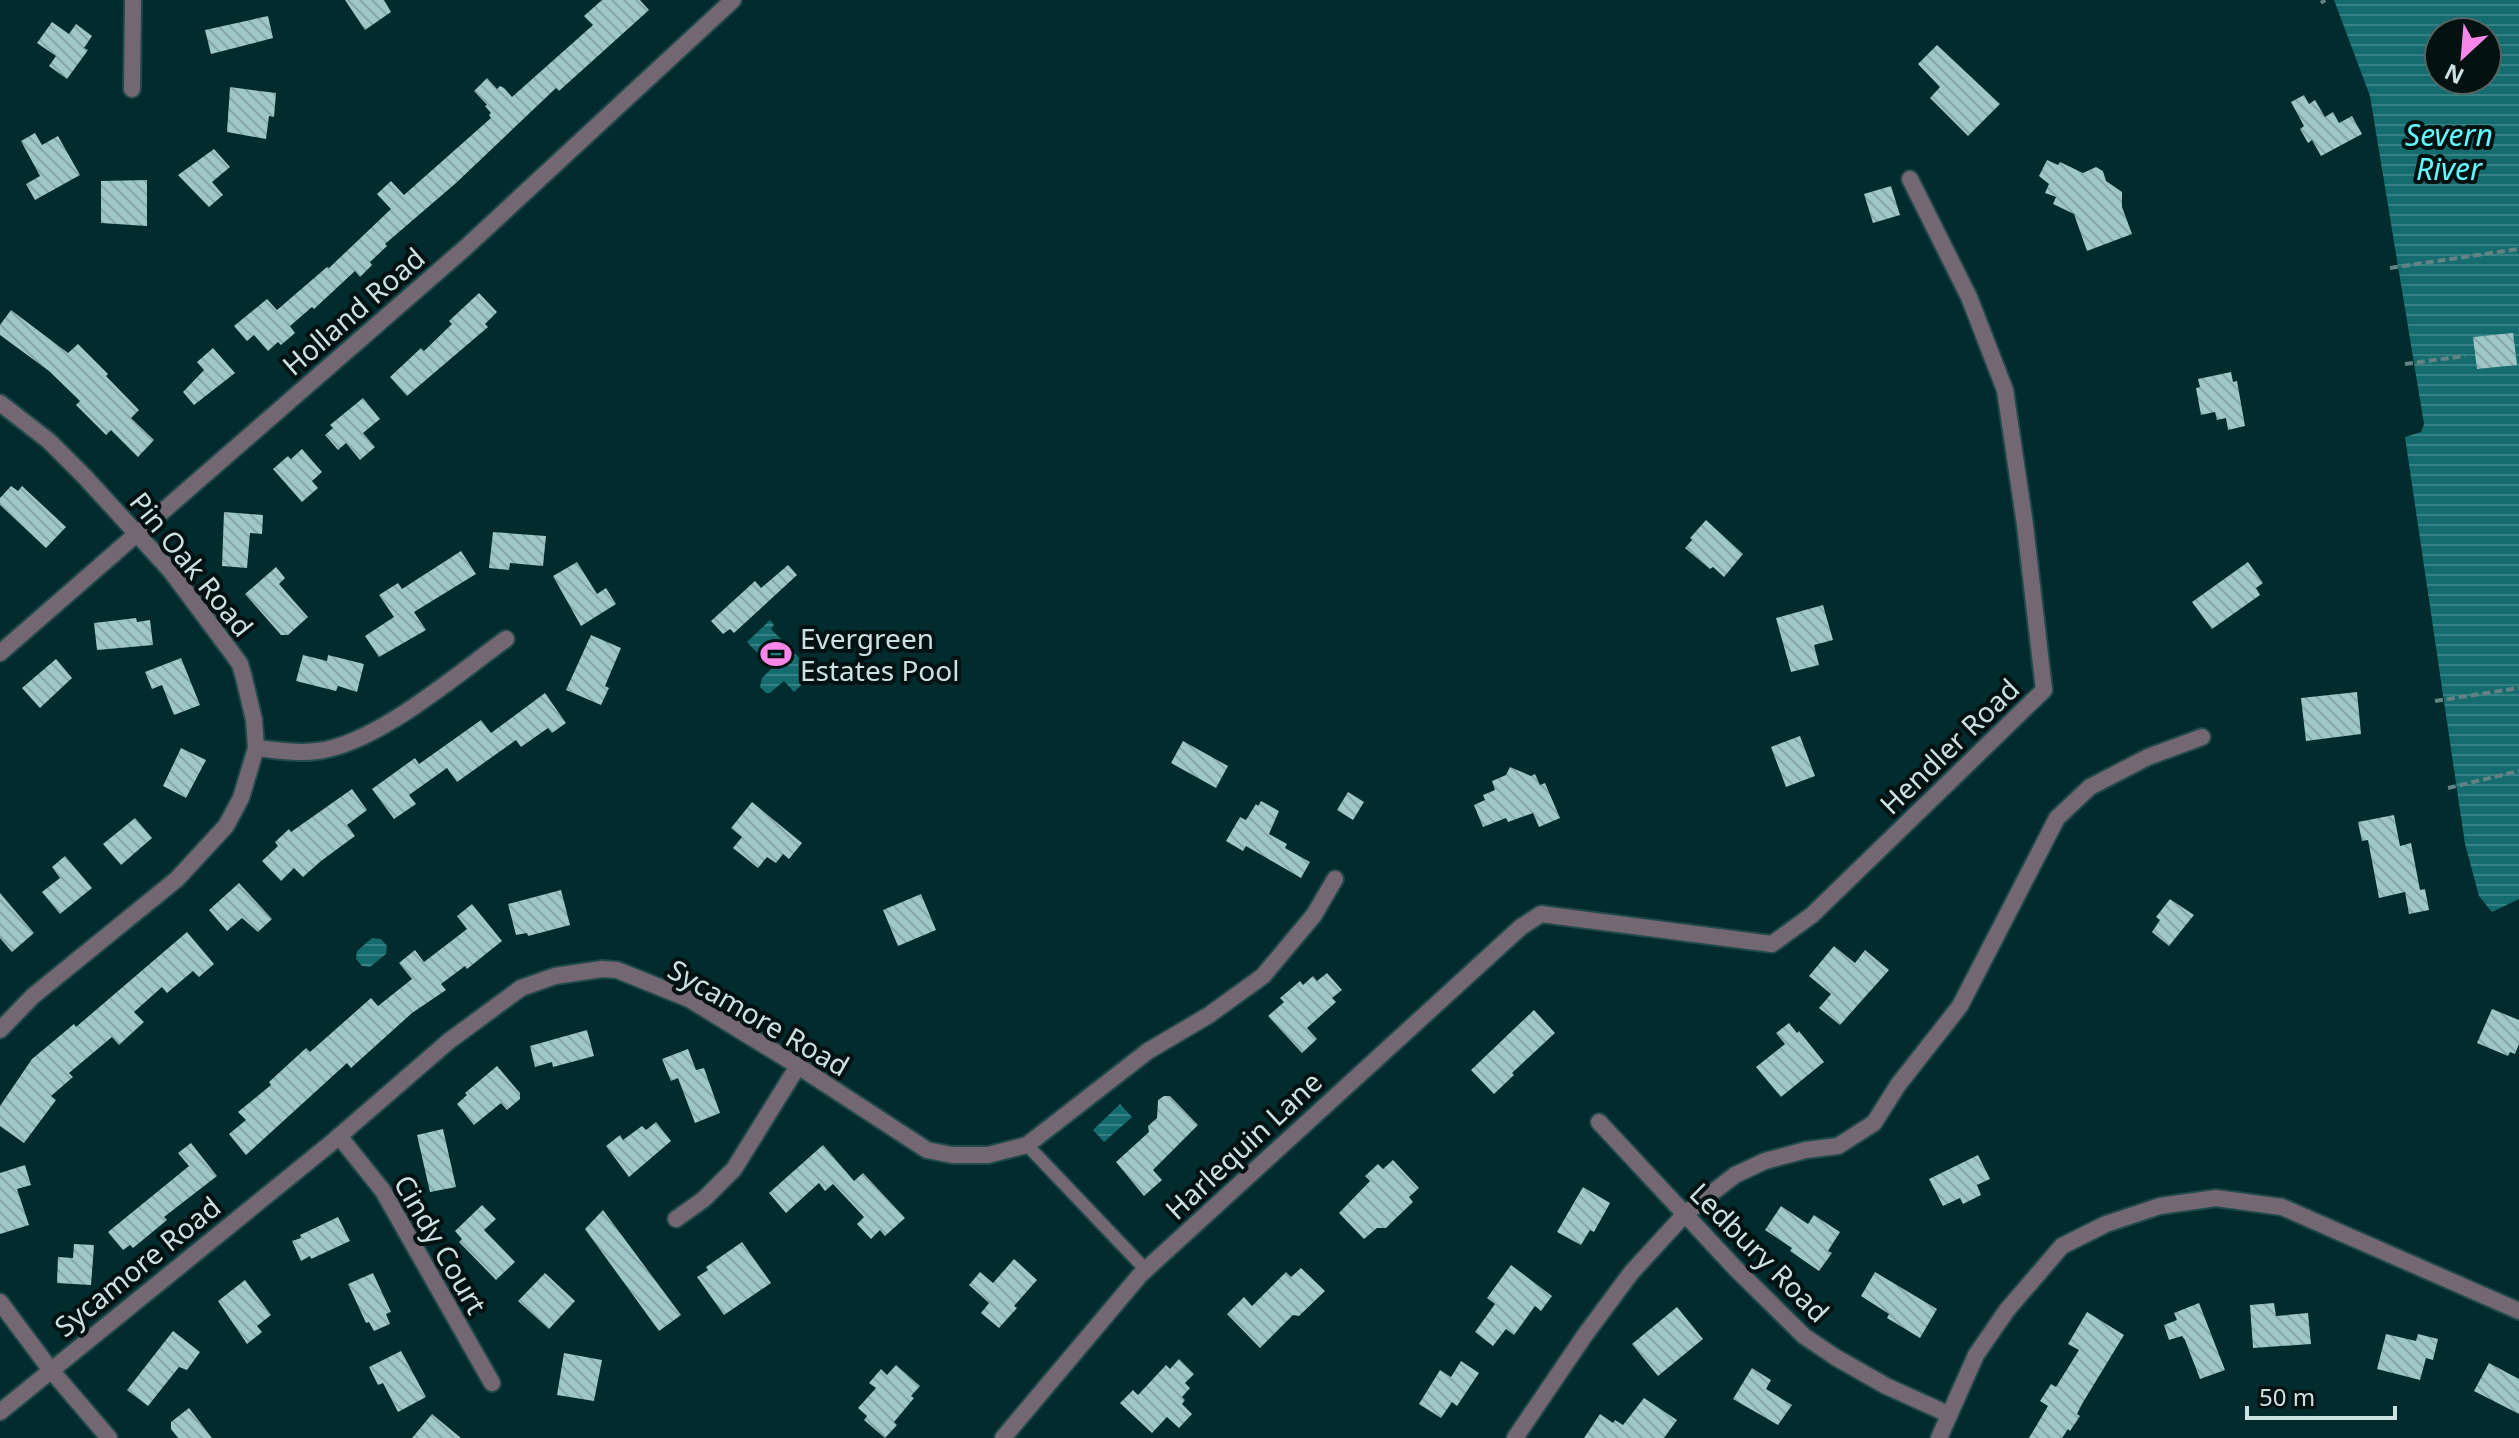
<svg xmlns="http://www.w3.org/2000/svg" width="2519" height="1438" viewBox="0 0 2519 1438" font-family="'Noto Sans',sans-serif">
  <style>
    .water { fill: url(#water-rules); fill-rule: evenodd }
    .building { fill: url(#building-back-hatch) }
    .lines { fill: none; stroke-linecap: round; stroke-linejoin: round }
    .lane-casing { stroke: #21484a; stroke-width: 16 }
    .street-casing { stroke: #21484a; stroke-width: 20 }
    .path { stroke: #628283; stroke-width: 4; stroke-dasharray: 8 4; stroke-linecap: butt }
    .lane { stroke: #736871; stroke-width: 12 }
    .street { stroke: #736871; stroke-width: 16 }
    .labels { text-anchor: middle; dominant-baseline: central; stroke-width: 8; stroke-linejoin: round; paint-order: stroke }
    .street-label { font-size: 28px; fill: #cce1e1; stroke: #031111 }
    .poi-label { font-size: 28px; fill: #cce1e1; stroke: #031111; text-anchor: start }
    .water-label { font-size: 30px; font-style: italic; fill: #62f8fe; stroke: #031111 }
  </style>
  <defs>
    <pattern id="water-rules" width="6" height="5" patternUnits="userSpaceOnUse" patternTransform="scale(2)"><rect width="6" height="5" fill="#156c6f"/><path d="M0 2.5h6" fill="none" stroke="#368183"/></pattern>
    <pattern id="building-back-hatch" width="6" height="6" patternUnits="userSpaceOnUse" patternTransform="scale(2)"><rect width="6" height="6" fill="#9ec7c8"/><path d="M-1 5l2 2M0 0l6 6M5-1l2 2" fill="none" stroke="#86a6a7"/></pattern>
  </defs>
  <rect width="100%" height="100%" fill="#012b2d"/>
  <g class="water">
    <path d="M2334,0H2519V899L2492,912L2479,896L2465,844L2405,437L2421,432L2424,424L2370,96ZM2439,32H2487V80H2439Z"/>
    <path d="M770,620L774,625L771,629L809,668L813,665L818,669L794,692L784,681L770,693H766L760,687L762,678L772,668L747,642Z"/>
    <path d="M372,938L381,939L387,946L386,954L370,967L362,966L356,959L357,951Z"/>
    <path d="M1120,1104L1132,1117L1104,1142L1093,1130Z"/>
  </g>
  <g class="building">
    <path d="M345,0H384L391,12L365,30Z"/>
    <path d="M602,0H640L649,10L559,91L556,88L456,183L385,244L387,246L370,262L372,265L360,277L355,271L314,309L312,307L290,326L295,333L281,345L278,342L268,351L254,335L247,341L234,326L267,299L277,310L327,267L329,268L391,209L377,194L391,181L404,195L491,118L489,115L491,113L485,106L487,105L474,91L487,78L497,89L500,86L504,88L512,97L593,25L584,16Z"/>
    <path d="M268,16L273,38L211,54L205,30Z"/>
    <path d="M52,22L69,34L76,24L92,36L84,48L88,50L67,79L49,66L56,56L37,43Z"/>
    <path d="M1937,45L2000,104L1968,136L1930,98L1940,87L1918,64Z"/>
    <path d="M230,87L276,93L274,117L269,116L266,139L227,132Z"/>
    <path d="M2304,95L2309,104L2315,100L2325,117L2333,112L2339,123L2352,116L2362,134L2321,156L2312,140L2308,143L2300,129L2304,126L2291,102Z"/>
    <path d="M35,133L42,145L58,136L80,175L35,200L26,184L40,176L21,141Z"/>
    <path d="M214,149L230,167L212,182L223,195L209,207L178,175Z"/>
    <path d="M2047,160L2058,165L2060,162L2083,173L2096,167L2103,171L2106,181L2122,192V207L2132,234L2087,251L2074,214L2053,204L2056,197L2045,193L2049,184L2039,176Z"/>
    <path d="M147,180V226L101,223V181Z"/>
    <path d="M1891,186L1900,215L1873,223L1864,194Z"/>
    <path d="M479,293L497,312L485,324L488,327L407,396L390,377L421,348L424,351L452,324L449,321Z"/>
    <path d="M11,310L68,353L78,344L108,374L106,376L139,410L131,418L154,440L138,457L111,430L106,435L76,405L80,401L49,371L0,335V325Z"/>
    <path d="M2513,333L2517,365L2477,369L2473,337Z"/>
    <path d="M213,348L235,373L194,405L183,392L204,370L197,362Z"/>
    <path d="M2231,372L2233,382L2237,381L2245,426L2228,430L2226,418L2217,420L2215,412L2201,415L2196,388L2200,387L2198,379Z"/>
    <path d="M363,398L380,419L363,433L375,447L360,460L346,443L338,450L325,435L333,428L330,425Z"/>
    <path d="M302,449L322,472L312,481L318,488L302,502L273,469L288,456L291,459Z"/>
    <path d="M11,486L18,491L22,486L66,527L46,548L0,505V498Z"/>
    <path d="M224,512L263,515L262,534L250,533L247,568L222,566Z"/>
    <path d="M1706,520L1743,554L1724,577L1713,567L1710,569L1685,548L1692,540L1690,538Z"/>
    <path d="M493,532L546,536L543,566L510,563L509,570L489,568Z"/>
    <path d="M461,551L476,574L414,612L426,630L379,657L365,636L394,617L379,595L398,583L402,589Z"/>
    <path d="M577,562L597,594L606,588L616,604L581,626L553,576Z"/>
    <path d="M2248,562L2263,583L2256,588L2260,595L2212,629L2192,602Z"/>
    <path d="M788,565L797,575L734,633L730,629L723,634L711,621L755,581L761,588Z"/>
    <path d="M276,567L285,578L279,584L308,617L288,635H281L245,594Z"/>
    <path d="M1823,605L1833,640L1814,645L1819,665L1791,672L1776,618Z"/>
    <path d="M136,618L137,622L150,620L153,645L97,650L94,623Z"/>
    <path d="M591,635L621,648L605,686L609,688L601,705L566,690Z"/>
    <path d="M303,655L327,661L328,655L364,664L357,692L338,686L336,691L296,681Z"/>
    <path d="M181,658L200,705L174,715L162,685L152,689L145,672Z"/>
    <path d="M56,659L72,678L40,708L22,688Z"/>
    <path d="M2357,692L2361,734L2306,741L2301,698Z"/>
    <path d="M545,693L566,723L552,733L548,728L521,747L516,740L457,782L447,768L409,795L416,804L394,819L372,789L415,758L419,764L481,720L491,733Z"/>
    <path d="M1800,736L1815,776L1786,787L1771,747Z"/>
    <path d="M1183,741L1228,766L1216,788L1171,763Z"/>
    <path d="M181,748L206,760L186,798L163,786Z"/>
    <path d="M1510,767L1531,776L1535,774L1540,785L1545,783L1560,818L1539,827L1533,813L1508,822L1506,818L1483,827L1474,805L1485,800L1483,795L1495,790L1492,781L1506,775Z"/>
    <path d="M352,789L367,810L347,825L355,836L321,861L303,877L294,868L281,881L262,861L278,846L275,842L289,829L291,832Z"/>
    <path d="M1348,792L1364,802L1353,820L1337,810Z"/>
    <path d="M1261,801L1279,811L1269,834L1287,844L1285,848L1310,862L1301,878L1246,846L1243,851L1226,841L1240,817L1246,820L1256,804L1258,806Z"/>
    <path d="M752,802L802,843L789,859L783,854L776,863L767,857L758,868L733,848L742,837L731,828Z"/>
    <path d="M2394,815L2400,846L2411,843L2420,890L2425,889L2429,910L2409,914L2405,892L2379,898L2368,840L2362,841L2358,822Z"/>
    <path d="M135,818L152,838L121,865L103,844Z"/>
    <path d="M65,856L92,888L60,914L42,892L60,878L52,867Z"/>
    <path d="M239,883L272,919L258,932L242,918L227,931L209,910Z"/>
    <path d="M561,890L570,925L528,936L527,933L516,935L508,904Z"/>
    <path d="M0,893L34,933L12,952L0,938Z"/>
    <path d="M921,894L936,930L898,946L883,910Z"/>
    <path d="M2170,899L2194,915L2169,946L2152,932L2160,920L2156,917Z"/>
    <path d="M472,904L502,941L467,969L465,966L441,984L446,990L412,1013L351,1068L347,1063L246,1155L229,1134L246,1120L238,1112L271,1085L269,1082L306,1048L310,1052L371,998L378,1006L412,979L399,963L415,950L424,962L467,929L457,916Z"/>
    <path d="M187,932L214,964L199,977L193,971L167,993L162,987L134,1012L144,1022L119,1045L112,1037L69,1073L73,1077L51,1096L56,1100L24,1143L0,1126V1106L32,1059L74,1024L76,1027Z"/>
    <path d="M1834,946L1855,963L1865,950L1889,970L1840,1025L1819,1008L1831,994L1809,976Z"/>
    <path d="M1327,973L1342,990L1332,998L1336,1002L1307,1028L1317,1039L1302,1053L1268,1016L1284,1002L1280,998L1300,981L1303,985L1313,976L1317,981Z"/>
    <path d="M2492,1009L2519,1020V1044L2515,1054L2510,1052L2508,1056L2477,1043Z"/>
    <path d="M1534,1010L1555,1033L1512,1073L1514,1075L1494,1094L1471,1070Z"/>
    <path d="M1789,1023L1797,1033L1799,1031L1824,1062L1781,1097L1756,1067L1785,1044L1776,1033Z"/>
    <path d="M587,1030L594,1056L553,1067L552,1062L535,1067L530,1046Z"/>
    <path d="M688,1049L696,1070L704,1068L720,1113L695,1123L678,1078L671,1081L662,1059Z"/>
    <path d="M497,1066L520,1093V1099L507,1110L501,1103L474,1125L457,1104L467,1095L465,1093Z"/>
    <path d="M1164,1096H1170L1198,1125L1153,1170L1162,1180L1144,1196L1116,1162L1149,1132L1148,1126L1157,1118L1158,1100Z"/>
    <path d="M656,1122L671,1141L629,1177L606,1146L620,1135L623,1140L642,1126L646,1130Z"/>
    <path d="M443,1129L456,1187L430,1192L417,1135Z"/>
    <path d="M191,1143L217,1176L164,1217L167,1220L133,1248L130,1245L123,1250L108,1232L189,1166L178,1153Z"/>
    <path d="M823,1145L854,1181L863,1173L905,1218L885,1236L880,1230L871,1239L857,1224L864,1217L833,1184L825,1191L819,1183L786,1213L769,1193Z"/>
    <path d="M1978,1155L1990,1179L1977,1185L1981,1195L1963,1204L1960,1198L1943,1206L1929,1179Z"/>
    <path d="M1393,1160L1419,1188L1409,1197L1413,1202L1393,1221L1386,1228H1377L1364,1239L1339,1213L1370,1181L1365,1176L1378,1164L1383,1169Z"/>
    <path d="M25,1165L31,1185L17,1189L29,1225L0,1234V1173Z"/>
    <path d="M1583,1187L1610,1203L1594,1232L1590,1230L1581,1245L1557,1232Z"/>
    <path d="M482,1205L496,1219L484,1230L515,1262L496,1280L459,1242L462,1239L455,1231Z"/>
    <path d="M1781,1206L1808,1224L1814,1215L1840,1232L1828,1251L1832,1253L1819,1271L1790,1251L1792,1248L1765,1230Z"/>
    <path d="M603,1210L681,1315L659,1331L585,1229Z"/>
    <path d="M338,1217L350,1241L311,1259L310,1256L301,1261L292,1241L301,1238L300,1235Z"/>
    <path d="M742,1242L771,1283L724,1315L697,1277L708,1270L706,1267Z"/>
    <path d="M74,1244L94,1245L91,1285L57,1283L58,1257L73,1258Z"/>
    <path d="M1014,1259L1037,1280L1014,1306L1017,1308L999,1328L981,1313L989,1303L969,1285L980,1272L993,1283Z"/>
    <path d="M1511,1265L1552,1296L1541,1311L1535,1306L1514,1335L1506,1329L1493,1346L1475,1332L1495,1304L1487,1298Z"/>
    <path d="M1301,1268L1325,1291L1299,1316L1293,1315L1260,1348L1227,1314L1244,1297L1252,1306L1286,1272L1291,1277Z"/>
    <path d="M1875,1272L1937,1309L1920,1338L1887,1318L1889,1314L1861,1296Z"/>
    <path d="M373,1273L391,1312L386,1314L390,1324L374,1331L369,1322L366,1323L348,1284Z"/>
    <path d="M545,1273L575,1301L549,1329L518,1301Z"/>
    <path d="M245,1280L271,1315L257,1326L262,1332L247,1344L218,1301Z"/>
    <path d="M2199,1303L2225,1370L2200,1379L2185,1340L2182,1336L2169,1340L2164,1325L2177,1320L2174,1313Z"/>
    <path d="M2274,1303L2276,1316L2308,1313L2311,1344L2253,1348L2250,1305Z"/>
    <path d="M1677,1307L1703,1339L1658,1376L1632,1344Z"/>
    <path d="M2087,1312L2124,1335L2082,1404L2077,1414L2080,1416L2070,1431L2068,1429L2062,1438H2029L2048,1406L2040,1401L2051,1384L2056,1387L2079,1350L2068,1344Z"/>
    <path d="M173,1331L200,1352L187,1370L179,1367L148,1406L127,1390Z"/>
    <path d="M2386,1334L2416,1341L2418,1334L2438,1339L2433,1360L2426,1358L2420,1380L2377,1369Z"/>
    <path d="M401,1351L426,1397L398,1412L383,1383L378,1385L369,1367Z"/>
    <path d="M564,1353L602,1360L594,1401L557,1395Z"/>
    <path d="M1179,1359L1194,1374L1185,1383L1190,1388L1182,1397L1185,1400L1182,1404L1192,1414L1179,1428L1167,1417L1152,1433L1120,1403L1133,1390L1138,1395L1166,1365L1170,1369Z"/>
    <path d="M1461,1361L1479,1373L1457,1406L1452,1402L1441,1418L1419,1404L1440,1370L1451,1377Z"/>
    <path d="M2489,1363L2519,1379V1414L2474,1391Z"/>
    <path d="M896,1365L920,1386L911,1396L914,1398L894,1422L897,1425L885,1438L864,1420L867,1416L858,1408L876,1388L869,1383L881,1369L887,1375Z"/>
    <path d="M1752,1368L1771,1380L1766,1389L1792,1405L1778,1425L1733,1399Z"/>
    <path d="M1644,1398L1677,1420L1664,1438H1584L1600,1414L1613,1423L1615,1420L1623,1425Z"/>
    <path d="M189,1408L212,1438H178L171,1429V1422Z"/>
    <path d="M432,1414L461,1438H412Z"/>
  </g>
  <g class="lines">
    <g class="lane-casing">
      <path id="lane" d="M1027,1145L1146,1270"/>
    </g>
    <g class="street-casing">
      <g id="street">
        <path d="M132,89L133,0"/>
        <path d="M0,403L49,441L84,476L170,570L232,653L240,664L244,678L254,720L256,748L241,798L226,826L177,879L33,996L0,1030"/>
        <path d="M0,653L465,248L733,0"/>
        <path d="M256,748C276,750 297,754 317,751C377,744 457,674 506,639"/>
        <path d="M1599,1122L1736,1269L1804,1336L1835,1357L1886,1386L1948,1414"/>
        <path d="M339,1136L383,1191L492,1383"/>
        <path d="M676,1219L704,1199L734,1169L798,1066"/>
        <path d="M0,1302L50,1369L109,1438"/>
        <path d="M0,1412L330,1144L449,1041L521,988L555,976L602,969L617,970L689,999L798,1066L927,1150L952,1155H988L1027,1145L1148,1051L1209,1015L1263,976L1314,915L1335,879"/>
        <path d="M1003,1438L1140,1275L1521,927L1541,914L1772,944L1812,915L2044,690L2025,525L2005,390L1969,297L1910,179"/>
        <path d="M1515,1438L1585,1335L1631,1273L1685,1214L1735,1175L1765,1161L1806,1150L1838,1146L1874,1123L1898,1085L1960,1006L2057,818L2090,787L2148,757L2202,737"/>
        <path d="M1939,1438L1976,1355L2007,1310L2062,1246L2106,1224L2160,1206L2216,1198L2282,1207L2519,1311"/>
      </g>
    </g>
    <g class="path">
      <path d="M2321,3L2325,0"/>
      <path d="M2390,268L2519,249"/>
      <path d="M2405,364L2465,356"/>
      <path d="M2435,701L2519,688"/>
      <path d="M2448,788L2519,771"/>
    </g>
    <use href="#lane" class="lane"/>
    <use href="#street" class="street"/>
  </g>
  <defs>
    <g id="stadium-bare" transform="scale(2.4)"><path d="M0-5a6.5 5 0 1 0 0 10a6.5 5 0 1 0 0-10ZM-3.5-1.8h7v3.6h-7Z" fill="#f987e8" stroke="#031111" stroke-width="2.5" paint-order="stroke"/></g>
  </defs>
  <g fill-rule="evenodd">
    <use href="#stadium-bare" x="776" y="654"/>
  </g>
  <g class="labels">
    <g class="street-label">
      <text transform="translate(353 311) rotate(-41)">Holland Road</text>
      <text transform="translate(192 564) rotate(51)">Pin Oak Road</text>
      <text transform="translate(1949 746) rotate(-44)">Hendler Road</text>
      <text transform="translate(759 1017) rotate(30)">Sycamore Road</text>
      <text transform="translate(1243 1145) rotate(-43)">Harlequin Lane</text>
      <text transform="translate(441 1244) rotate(60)">Cindy Court</text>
      <text transform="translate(1760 1252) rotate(45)">Ledbury Road</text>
      <text transform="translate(137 1266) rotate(-39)">Sycamore Road</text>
    </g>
    <g class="poi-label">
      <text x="800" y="638">Evergreen<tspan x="800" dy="32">Estates Pool</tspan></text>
    </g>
    <g class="water-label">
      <text x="2449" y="134">Severn<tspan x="2449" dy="34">River</tspan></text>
    </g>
  </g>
  <g transform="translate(2463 56) rotate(206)"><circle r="38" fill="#031111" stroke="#536464" stroke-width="2"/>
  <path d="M0-6L14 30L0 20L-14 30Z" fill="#f987e8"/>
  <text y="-12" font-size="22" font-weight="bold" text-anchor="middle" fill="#cce1e1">N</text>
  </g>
  <path d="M2247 1406v12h148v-12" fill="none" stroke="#cce1e1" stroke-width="4"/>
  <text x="2259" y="1406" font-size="24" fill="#cce1e1" stroke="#031111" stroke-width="6" paint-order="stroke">50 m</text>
</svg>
